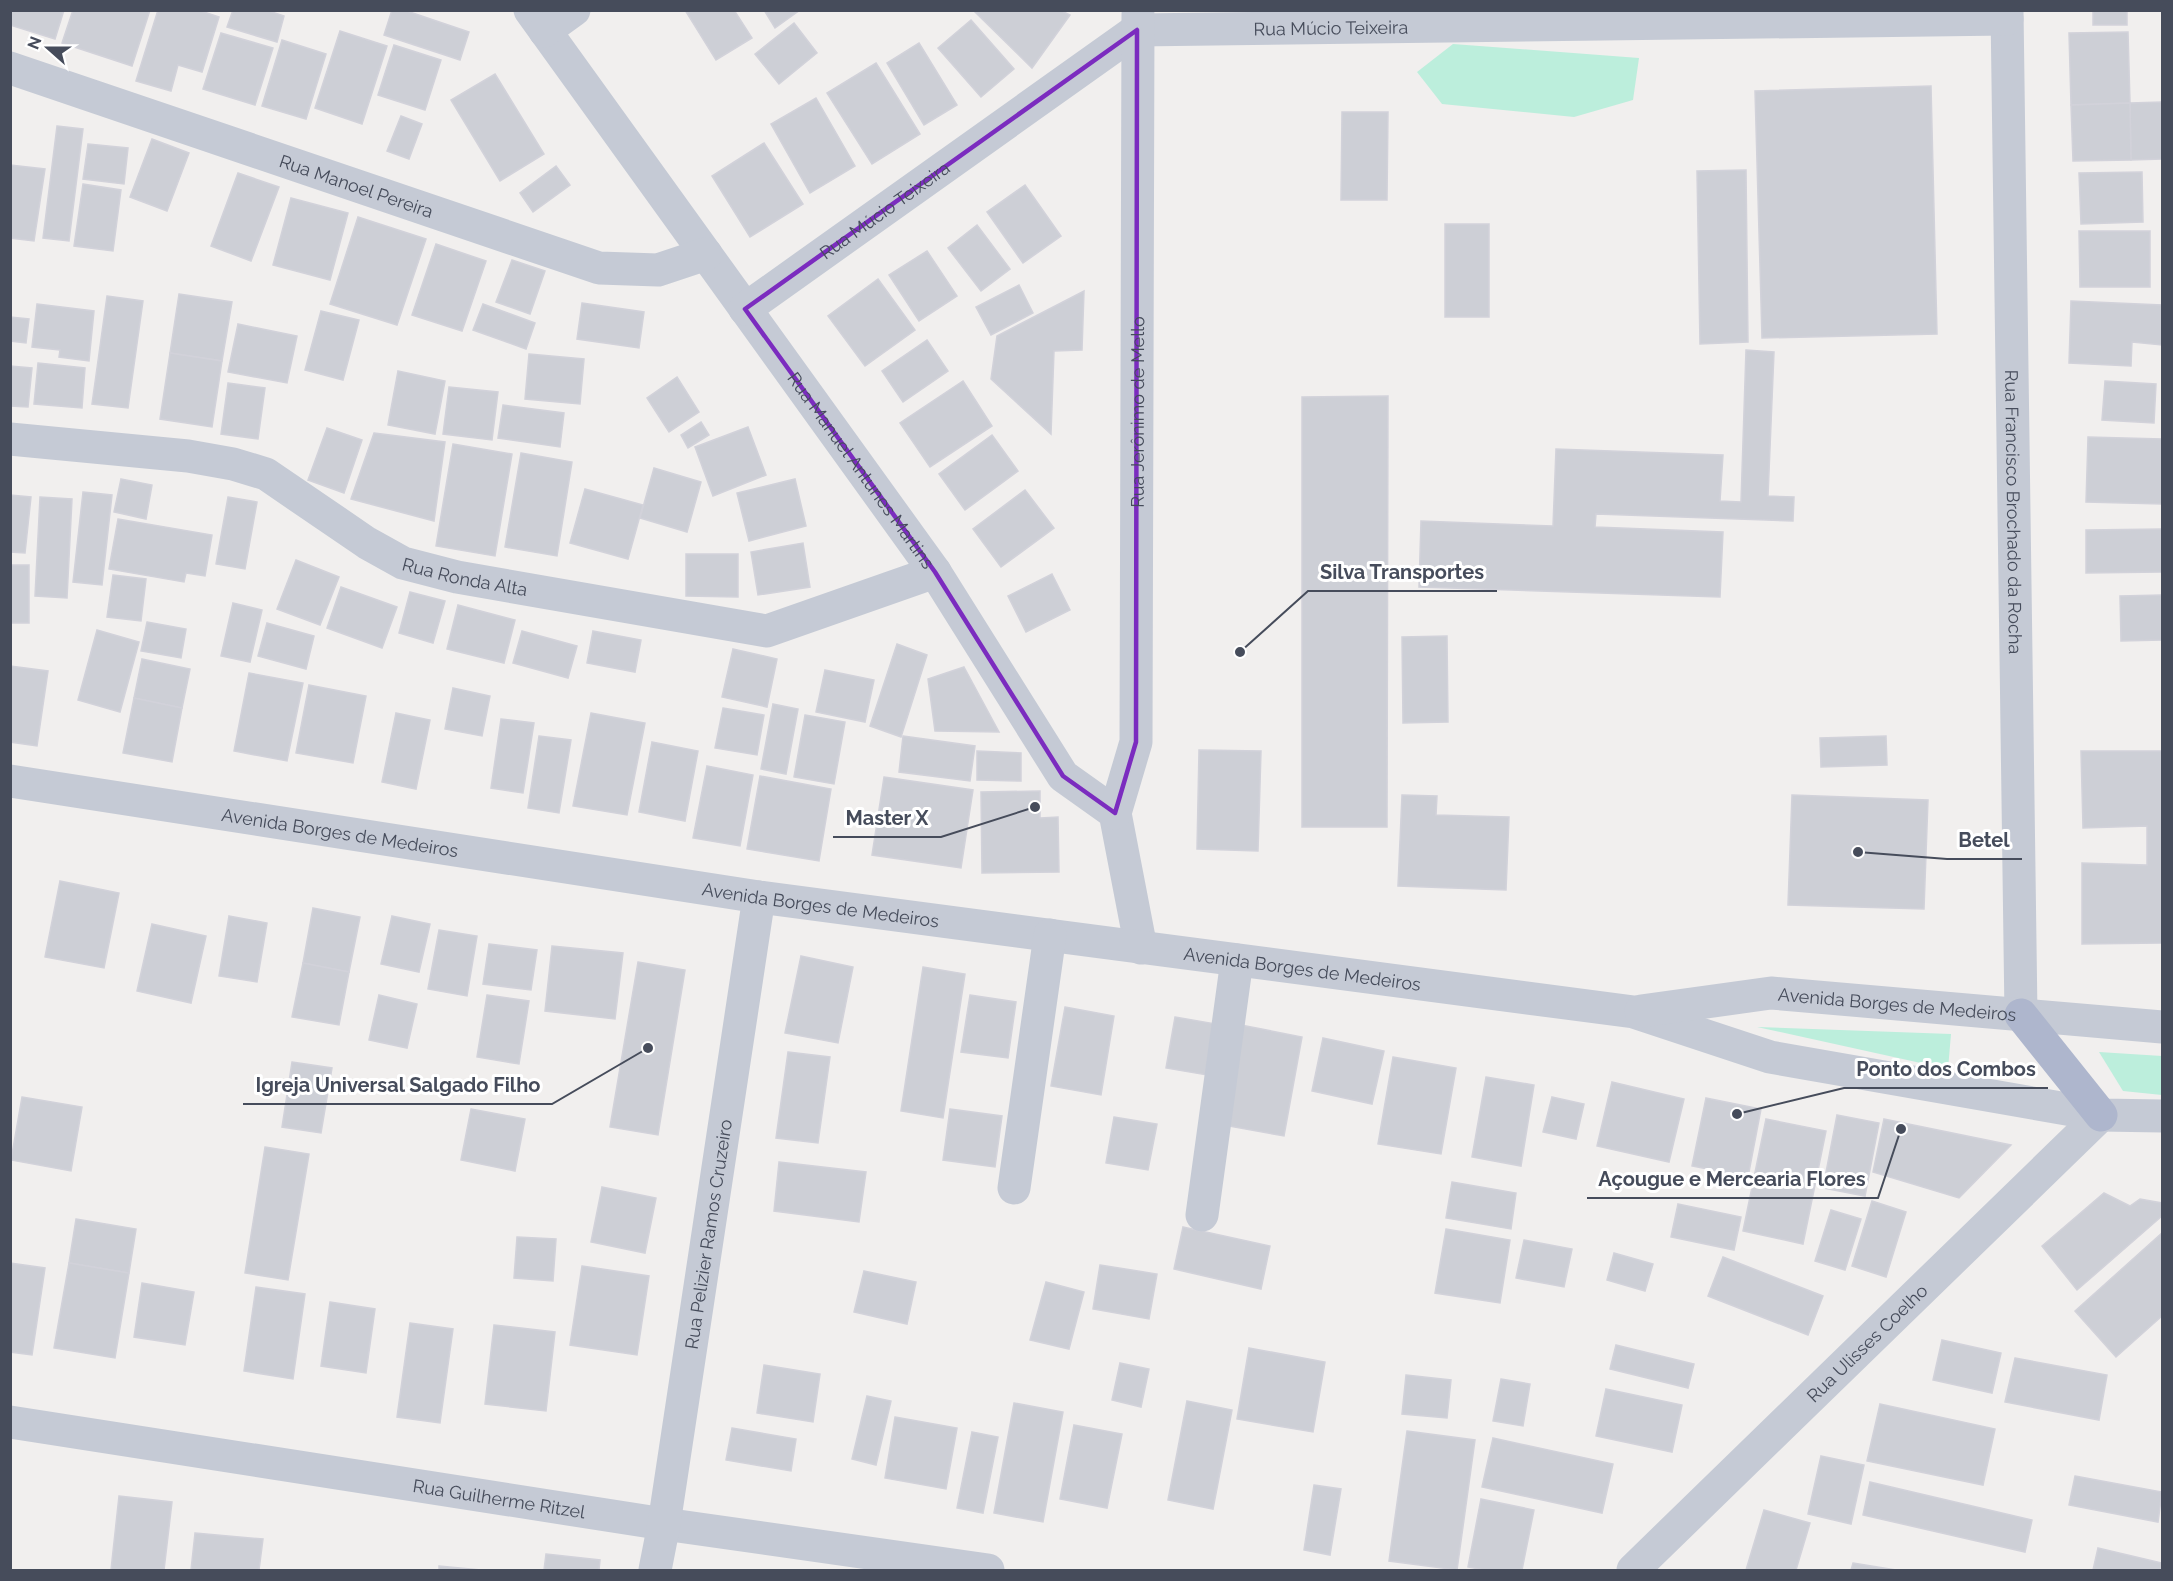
<svg xmlns="http://www.w3.org/2000/svg" width="2173" height="1581" viewBox="0 0 2173 1581" font-family="Raleway,sans-serif">
  <style>
    .green { fill: #bceedc }
    .building { fill: #cdcfd6; stroke: #d2d2da; stroke-width: 1.5 }
    .lines { fill: none; stroke-linecap: round; stroke-linejoin: round }
    .minor { stroke: #c5cad5; stroke-width: 33 }
    .major { stroke: #aeb6cd; stroke-width: 33 }
    .marked { fill: none; stroke: #7b2cbf; stroke-width: 4.5; stroke-linejoin: round }
    .labels { text-anchor: middle; dominant-baseline: central; stroke-width: 6; stroke-linejoin: round; paint-order: stroke }
    .street-label { font-size: 18px; fill: #464c5b; stroke: #fff }
    .leader { fill: none; stroke: #464c5b; stroke-width: 2 }
    .callout-dot { fill: #464c5b; stroke: #fff; stroke-width: 2 }
    .callout-label { font-size: 20px; text-anchor: middle; font-weight: bold; fill: #464c5b; stroke: #fff; stroke-width: 6; stroke-linejoin: round; paint-order: stroke }
  </style>
  <rect width="100%" height="100%" fill="#f1efee"/>
  <g class="green">
    <path d="M1453,44L1639,58L1633,100L1574,117L1442,104L1417,72Z"/>
    <path d="M1757,1027L1951,1034L1948,1069Z"/>
    <path d="M2099,1052L2162,1056V1095L2123,1091Z"/>
  </g>
  <g class="building">
    <path d="M10,10H64L55,39L10,25Z"/>
    <path d="M73,10H150L132,66L62,43Z"/>
    <path d="M158,10H198L219,17L202,72L178,65L171,91L136,81Z"/>
    <path d="M233,10H266L284,16L277,42L227,27Z"/>
    <path d="M392,10H404L469,32L460,60L384,35Z"/>
    <path d="M685,10H734L752,38L716,60Z"/>
    <path d="M764,10H800L775,28Z"/>
    <path d="M973,10H1060L1070,15L1032,68Z"/>
    <rect x="2093" y="10" width="34" height="15"/>
    <path d="M971,20L1014,69L981,97L938,48Z"/>
    <path d="M794,23L817,53L779,84L755,54Z"/>
    <path d="M340,31L387,46L362,124L315,108Z"/>
    <path d="M2128,32L2130,103L2071,105L2069,33Z"/>
    <path d="M221,33L273,48L255,105L203,89Z"/>
    <path d="M282,40L326,54L306,119L262,106Z"/>
    <path d="M919,43L957,105L924,125L887,63Z"/>
    <path d="M394,45L441,60L425,110L378,95Z"/>
    <path d="M876,63L920,134L872,164L827,93Z"/>
    <path d="M495,74L544,154L500,181L451,100Z"/>
    <path d="M1931,86L1937,334L1762,338L1755,91Z"/>
    <path d="M816,98L855,166L810,193L771,124Z"/>
    <path d="M2162,102V159L2131,160L2130,103Z"/>
    <path d="M2130,103L2131,160L2073,161L2071,105Z"/>
    <path d="M1342,112H1388L1387,200H1341Z"/>
    <path d="M401,116L422,124L409,159L387,151Z"/>
    <path d="M57,126L83,129L69,241L43,238Z"/>
    <path d="M152,139L189,153L167,211L130,197Z"/>
    <path d="M764,143L803,204L750,237L712,176Z"/>
    <path d="M88,144L128,148L124,184L83,179Z"/>
    <path d="M10,165L45,169L34,241L10,238Z"/>
    <path d="M556,166L570,185L533,212L520,193Z"/>
    <path d="M1746,170L1748,342L1700,344L1697,171Z"/>
    <path d="M2142,172L2143,222L2081,224L2079,173Z"/>
    <path d="M238,173L279,187L251,261L211,246Z"/>
    <path d="M83,184L121,190L113,251L74,246Z"/>
    <path d="M1025,185L1061,236L1023,263L987,212Z"/>
    <path d="M291,198L348,213L330,280L273,265Z"/>
    <path d="M358,217L426,239L397,325L330,304Z"/>
    <rect x="1445" y="224" width="44" height="93"/>
    <path d="M977,225L1010,269L981,291L948,248Z"/>
    <path d="M2079,231H2150V287H2080Z"/>
    <path d="M436,244L486,261L462,331L412,315Z"/>
    <path d="M927,251L957,296L919,321L889,275Z"/>
    <path d="M512,260L545,271L530,314L496,302Z"/>
    <path d="M878,279L915,330L865,366L828,316Z"/>
    <path d="M1019,285L1033,313L991,335L976,307Z"/>
    <path d="M1084,291L1082,350L1054,351L1051,434L991,379L997,336Z"/>
    <path d="M179,294L232,302L222,361L170,353Z"/>
    <path d="M107,296L143,301L128,408L92,404Z"/>
    <path d="M2071,301L2162,305V345L2132,342L2131,366L2069,363Z"/>
    <path d="M582,303L644,312L639,348L577,339Z"/>
    <path d="M37,304L94,311L89,361L59,357L60,350L32,347Z"/>
    <path d="M483,304L535,323L526,349L473,330Z"/>
    <path d="M321,311L359,320L343,380L305,370Z"/>
    <path d="M10,317L29,319L26,343L10,341Z"/>
    <path d="M238,324L297,336L287,383L228,372Z"/>
    <path d="M927,340L948,371L903,402L882,371Z"/>
    <path d="M1746,350L1774,352L1768,496L1794,497L1793,521L1596,514L1595,527L1723,532L1720,597L1419,587L1421,521L1553,526L1556,449L1723,455L1720,501L1741,502Z"/>
    <path d="M170,353L222,361L212,427L160,419Z"/>
    <path d="M529,354L584,359L580,404L525,399Z"/>
    <path d="M38,363L85,368L82,408L34,404Z"/>
    <path d="M10,366L32,368L28,407L10,406Z"/>
    <path d="M398,371L445,381L435,434L388,425Z"/>
    <path d="M677,377L699,412L669,432L647,398Z"/>
    <path d="M963,381L992,426L930,467L900,423Z"/>
    <path d="M2105,381L2156,384L2154,423L2102,420Z"/>
    <path d="M228,383L265,388L258,439L221,434Z"/>
    <path d="M449,387L498,392L492,440L443,434Z"/>
    <path d="M1388,396L1387,827H1302V397Z"/>
    <path d="M503,405L564,413L560,447L498,438Z"/>
    <path d="M701,422L709,435L688,448L681,435Z"/>
    <path d="M748,427L766,475L713,496L695,447Z"/>
    <path d="M327,428L362,440L344,493L308,480Z"/>
    <path d="M374,433L445,442L434,521L351,499Z"/>
    <path d="M992,435L1018,471L965,510L939,474Z"/>
    <path d="M2088,437L2162,439V504L2086,502Z"/>
    <path d="M453,444L512,454L495,556L436,546Z"/>
    <path d="M521,453L572,462L557,556L505,547Z"/>
    <path d="M654,468L701,482L687,532L640,518Z"/>
    <path d="M121,479L152,485L146,519L114,512Z"/>
    <path d="M795,479L806,526L749,541L737,493Z"/>
    <path d="M585,489L643,505L628,559L570,543Z"/>
    <path d="M1025,490L1054,528L1001,567L973,529Z"/>
    <path d="M83,492L112,495L102,585L73,582Z"/>
    <path d="M10,495L31,497L25,553L10,552Z"/>
    <path d="M40,497L72,499L67,598L35,596Z"/>
    <path d="M228,497L257,502L245,569L216,564Z"/>
    <path d="M118,519L212,535L205,576L186,573L184,582L109,569Z"/>
    <path d="M2162,529V572L2086,573V530Z"/>
    <path d="M803,543L810,587L758,595L751,552Z"/>
    <path d="M686,554H738V597L686,596Z"/>
    <path d="M296,560L339,577L320,625L277,609Z"/>
    <rect x="10" y="565" width="19" height="58"/>
    <path d="M1052,574L1070,610L1026,632L1008,596Z"/>
    <path d="M113,575L146,579L141,621L107,617Z"/>
    <path d="M341,587L397,607L382,648L327,628Z"/>
    <path d="M410,592L445,601L433,643L399,633Z"/>
    <path d="M2162,595V640L2121,641L2120,596Z"/>
    <path d="M233,603L262,610L250,662L221,656Z"/>
    <path d="M458,605L515,620L504,663L447,649Z"/>
    <path d="M147,622L186,629L181,658L141,651Z"/>
    <path d="M267,623L314,636L306,669L258,656Z"/>
    <path d="M97,630L139,642L120,712L78,700Z"/>
    <path d="M522,631L577,646L568,678L513,663Z"/>
    <path d="M593,631L641,640L635,672L587,663Z"/>
    <path d="M1447,636L1448,722L1403,723L1402,637Z"/>
    <path d="M897,644L927,655L901,737L870,726Z"/>
    <path d="M733,649L777,659L767,707L722,697Z"/>
    <path d="M142,659L190,669L182,708L134,698Z"/>
    <path d="M10,666L48,671L37,746L10,742Z"/>
    <path d="M964,667L999,732L935,731L928,679Z"/>
    <path d="M825,670L874,680L865,722L816,712Z"/>
    <path d="M249,673L303,683L287,761L234,751Z"/>
    <path d="M309,685L366,696L353,763L296,753Z"/>
    <path d="M453,688L490,696L482,736L445,729Z"/>
    <path d="M134,698L182,708L172,762L123,753Z"/>
    <path d="M773,704L798,709L786,774L761,769Z"/>
    <path d="M723,708L764,715L757,755L715,748Z"/>
    <path d="M396,713L430,720L416,789L382,782Z"/>
    <path d="M591,713L645,723L627,815L573,806Z"/>
    <path d="M805,715L845,722L834,784L794,777Z"/>
    <path d="M501,719L534,723L523,793L491,788Z"/>
    <path d="M539,736L571,740L559,813L528,808Z"/>
    <path d="M903,736L975,746L970,781L899,772Z"/>
    <path d="M1886,736L1887,765L1821,767L1820,738Z"/>
    <path d="M652,742L698,751L685,821L639,812Z"/>
    <path d="M1199,750L1261,751L1258,851L1197,849Z"/>
    <path d="M977,751L1021,753V781L977,780Z"/>
    <path d="M2081,751H2162V943L2082,944V863L2147,865V826L2083,828Z"/>
    <path d="M707,766L753,775L740,846L693,838Z"/>
    <path d="M760,776L831,789L819,861L747,849Z"/>
    <path d="M884,777L973,790L961,868L872,855Z"/>
    <path d="M1040,791V818L1058,817L1059,872L982,873L981,792Z"/>
    <path d="M1402,795L1437,796L1436,815L1509,817L1506,890L1398,886Z"/>
    <path d="M1792,795L1928,800L1924,909L1788,905Z"/>
    <path d="M60,881L119,893L104,968L45,957Z"/>
    <path d="M313,908L360,917L349,972L303,963Z"/>
    <path d="M229,916L267,923L257,982L219,976Z"/>
    <path d="M392,916L430,924L419,972L381,964Z"/>
    <path d="M152,924L206,936L191,1003L137,991Z"/>
    <path d="M439,930L477,936L467,996L428,989Z"/>
    <path d="M489,944L537,950L531,990L483,984Z"/>
    <path d="M552,946L623,953L615,1019L545,1011Z"/>
    <path d="M801,956L853,967L838,1043L785,1033Z"/>
    <path d="M638,962L685,970L658,1135L610,1127Z"/>
    <path d="M303,963L349,972L339,1025L292,1017Z"/>
    <path d="M923,967L965,974L943,1118L901,1111Z"/>
    <path d="M379,995L417,1004L407,1048L369,1040Z"/>
    <path d="M487,995L529,1001L519,1064L477,1057Z"/>
    <path d="M970,995L1016,1002L1008,1058L961,1052Z"/>
    <path d="M1065,1007L1114,1016L1101,1095L1051,1086Z"/>
    <path d="M1175,1017L1216,1024L1207,1075L1166,1068Z"/>
    <path d="M1241,1025L1302,1037L1284,1136L1223,1125Z"/>
    <path d="M1323,1038L1384,1051L1372,1104L1312,1091Z"/>
    <path d="M788,1052L830,1057L818,1143L776,1138Z"/>
    <path d="M1393,1057L1456,1068L1441,1154L1378,1144Z"/>
    <path d="M292,1062L332,1068L321,1133L282,1127Z"/>
    <path d="M1486,1077L1534,1085L1521,1166L1472,1157Z"/>
    <path d="M1612,1082L1684,1099L1669,1162L1597,1146Z"/>
    <path d="M22,1097L82,1107L71,1171L11,1160Z"/>
    <path d="M1552,1097L1584,1104L1576,1139L1543,1132Z"/>
    <path d="M1706,1098L1761,1109L1748,1177L1692,1166Z"/>
    <path d="M471,1109L525,1119L515,1171L461,1160Z"/>
    <path d="M950,1109L1002,1116L995,1167L943,1160Z"/>
    <path d="M1837,1115L1879,1123L1865,1196L1823,1188Z"/>
    <path d="M1114,1117L1157,1124L1148,1170L1106,1163Z"/>
    <path d="M1766,1119L1826,1131L1803,1244L1743,1231Z"/>
    <path d="M1884,1119L2011,1145L1959,1198L1873,1172Z"/>
    <path d="M265,1147L309,1154L288,1280L245,1273Z"/>
    <path d="M779,1162L866,1172L859,1222L774,1211Z"/>
    <path d="M1452,1182L1516,1193L1511,1229L1446,1218Z"/>
    <path d="M602,1187L656,1198L645,1253L591,1242Z"/>
    <path d="M2104,1193L2130,1206L2140,1199L2162,1203V1216L2077,1290L2042,1246Z"/>
    <path d="M1872,1201L1906,1212L1886,1277L1852,1266Z"/>
    <path d="M1678,1204L1741,1217L1734,1250L1671,1237Z"/>
    <path d="M1831,1210L1861,1219L1845,1270L1815,1261Z"/>
    <path d="M76,1219L136,1229L129,1273L69,1263Z"/>
    <path d="M1183,1227L1270,1246L1261,1289L1174,1269Z"/>
    <path d="M1446,1229L1510,1240L1500,1303L1435,1293Z"/>
    <path d="M2162,1233V1316L2116,1357L2075,1311Z"/>
    <path d="M517,1237L556,1239L553,1281L514,1278Z"/>
    <path d="M1524,1240L1572,1249L1564,1287L1516,1278Z"/>
    <path d="M1614,1253L1653,1264L1645,1291L1607,1280Z"/>
    <path d="M1723,1257L1823,1296L1808,1335L1708,1296Z"/>
    <path d="M10,1263L45,1268L32,1355L10,1352Z"/>
    <path d="M69,1263L129,1273L115,1358L54,1348Z"/>
    <path d="M1100,1265L1157,1274L1149,1319L1093,1309Z"/>
    <path d="M582,1266L649,1276L637,1355L570,1345Z"/>
    <path d="M864,1271L916,1282L907,1324L854,1312Z"/>
    <path d="M1046,1282L1084,1292L1069,1349L1030,1340Z"/>
    <path d="M142,1283L194,1292L185,1345L134,1337Z"/>
    <path d="M256,1287L305,1294L293,1379L244,1371Z"/>
    <path d="M330,1302L375,1309L366,1373L321,1366Z"/>
    <path d="M410,1323L453,1329L440,1423L397,1417Z"/>
    <path d="M494,1325L555,1332L546,1411L485,1404Z"/>
    <path d="M1942,1340L2001,1353L1992,1393L1933,1380Z"/>
    <path d="M1616,1345L1694,1364L1688,1388L1610,1369Z"/>
    <path d="M1249,1348L1325,1362L1313,1432L1237,1419Z"/>
    <path d="M2015,1358L2107,1375L2099,1420L2005,1402Z"/>
    <path d="M1120,1363L1149,1369L1141,1407L1112,1400Z"/>
    <path d="M764,1365L820,1374L813,1422L757,1413Z"/>
    <path d="M1406,1375L1451,1380L1447,1418L1402,1414Z"/>
    <path d="M1501,1379L1530,1384L1523,1426L1493,1421Z"/>
    <path d="M1606,1389L1682,1405L1672,1452L1596,1436Z"/>
    <path d="M867,1396L891,1401L876,1465L852,1459Z"/>
    <path d="M1187,1401L1232,1410L1213,1509L1168,1500Z"/>
    <path d="M1014,1403L1063,1412L1043,1522L994,1513Z"/>
    <path d="M1880,1404L1995,1429L1983,1485L1867,1461Z"/>
    <path d="M895,1417L957,1428L946,1489L885,1478Z"/>
    <path d="M1074,1425L1122,1434L1107,1508L1060,1499Z"/>
    <path d="M732,1428L796,1439L791,1471L726,1460Z"/>
    <path d="M1407,1431L1475,1440L1457,1570L1389,1561Z"/>
    <path d="M972,1432L998,1437L983,1513L957,1508Z"/>
    <path d="M1493,1438L1613,1464L1602,1513L1482,1487Z"/>
    <path d="M1821,1456L1864,1465L1851,1524L1808,1514Z"/>
    <path d="M2075,1476L2162,1492L2158,1522L2069,1505Z"/>
    <path d="M1870,1482L2032,1520L2025,1552L1863,1515Z"/>
    <path d="M1314,1485L1341,1489L1330,1555L1304,1550Z"/>
    <path d="M119,1496L172,1502L164,1570H111Z"/>
    <path d="M1481,1499L1534,1510L1522,1570H1484L1468,1567Z"/>
    <path d="M1764,1510L1810,1523L1796,1570H1746Z"/>
    <path d="M195,1533L263,1539L259,1570H191Z"/>
    <path d="M2098,1548L2162,1563V1570H2093Z"/>
    <path d="M546,1554L600,1560L599,1570H544Z"/>
    <path d="M1853,1563L1896,1570H1851Z"/>
    <path d="M439,1566L481,1570H439Z"/>
  </g>
  <g class="lines">
    <g class="minor">
      <path id="s1" d="M530,10L935,572L1063,776L1115,813L1141,948"/>
      <path id="s2" d="M2007,10L2021,1015"/>
      <path d="M545,31L574,10"/>
      <path id="s3" d="M10,68L599,268L658,270L706,254"/>
      <path id="s4" d="M745,309L1137,30L2007,19"/>
      <path id="s5" d="M10,439L188,456L233,464L266,474L367,543L403,563L457,577L767,631L935,572"/>
      <path id="s6" d="M10,781L759,897L1634,1012L1770,1057L2101,1115L2162,1116"/>
      <path id="s7" d="M1115,813L1136,742L1138,14"/>
      <path id="s8" d="M1641,1011L1771,993L2162,1027"/>
      <path d="M1014,1188L1050,935"/>
      <path d="M1202,1215L1237,960"/>
      <path id="s9" d="M10,1422L664,1524L988,1570"/>
      <path id="s10" d="M655,1570L664,1524L759,897"/>
      <path id="s11" d="M1633,1570L2101,1115"/>
    </g>
    <path class="major" d="M2021,1015L2101,1115"/>
  </g>
  <path class="marked" d="M1137,30L1136,742L1115,813L1063,776L935,572L745,309Z"/>
  <g class="labels">
    <g class="street-label">
      <text stroke="none"><textPath href="#s4" startOffset="675">Rua Múcio Teixeira</textPath></text>
      <text stroke="none"><textPath href="#s3" startOffset="366">Rua Manoel Pereira</textPath></text>
      <text stroke="none"><textPath href="#s4" startOffset="171">Rua Múcio Teixeira</textPath></text>
      <text stroke="none"><textPath href="#s7" startOffset="404">Rua Jerônimo de Mello</textPath></text>
      <text stroke="none"><textPath href="#s1" startOffset="567">Rua Manuel Antunes Martins</textPath></text>
      <text stroke="none"><textPath href="#s2" startOffset="502">Rua Francisco Brochado da Rocha</textPath></text>
      <text stroke="none"><textPath href="#s5" startOffset="486">Rua Ronda Alta</textPath></text>
      <text stroke="none"><textPath href="#s6" startOffset="334">Avenida Borges de Medeiros</textPath></text>
      <text stroke="none"><textPath href="#s6" startOffset="820">Avenida Borges de Medeiros</textPath></text>
      <text stroke="none"><textPath href="#s6" startOffset="1306">Avenida Borges de Medeiros</textPath></text>
      <text stroke="none"><textPath href="#s8" startOffset="258">Avenida Borges de Medeiros</textPath></text>
      <text stroke="none"><textPath href="#s10" startOffset="340">Rua Pelizier Ramos Cruzeiro</textPath></text>
      <text stroke="none"><textPath href="#s11" startOffset="326">Rua Ulisses Coelho</textPath></text>
      <text stroke="none"><textPath href="#s9" startOffset="495">Rua Guilherme Ritzel</textPath></text>
    </g>
  </g>
  <path class="leader" d="M1240 652L1308 591H1497M1035 807L941 837H833M1858 852L1947 859H2022M1737 1114L1844 1088H2048M648 1048L552 1104H243M1901 1129L1878 1198H1587"/>
  <g class="callout-dot">
    <circle cx="1240" cy="652" r="6"/>
    <circle cx="1035" cy="807" r="6"/>
    <circle cx="1858" cy="852" r="6"/>
    <circle cx="1737" cy="1114" r="6"/>
    <circle cx="648" cy="1048" r="6"/>
    <circle cx="1901" cy="1129" r="6"/>
  </g>
  <g class="callout-label">
    <text x="1402" y="579">Silva Transportes</text>
    <text x="887" y="825">Master X</text>
    <text x="1984" y="847">Betel</text>
    <text x="1946" y="1076">Ponto dos Combos</text>
    <text x="398" y="1092">Igreja Universal Salgado Filho</text>
    <text x="1732" y="1186">Açougue e Mercearia Flores</text>
  </g>
  <rect width="2173" height="1581" fill="none" stroke="#464c5b" stroke-width="24"/>
  <g transform="translate(48 48) rotate(291)" stroke="#ffffff" stroke-width="4.5" paint-order="stroke">
  <path d="M0-4.5L10 22L0 15L-10 22Z" fill="#464c5b"/>
  <text y="-9" font-size="16" font-weight="bold" text-anchor="middle" fill="#464c5b">N</text>
  </g>
</svg>
